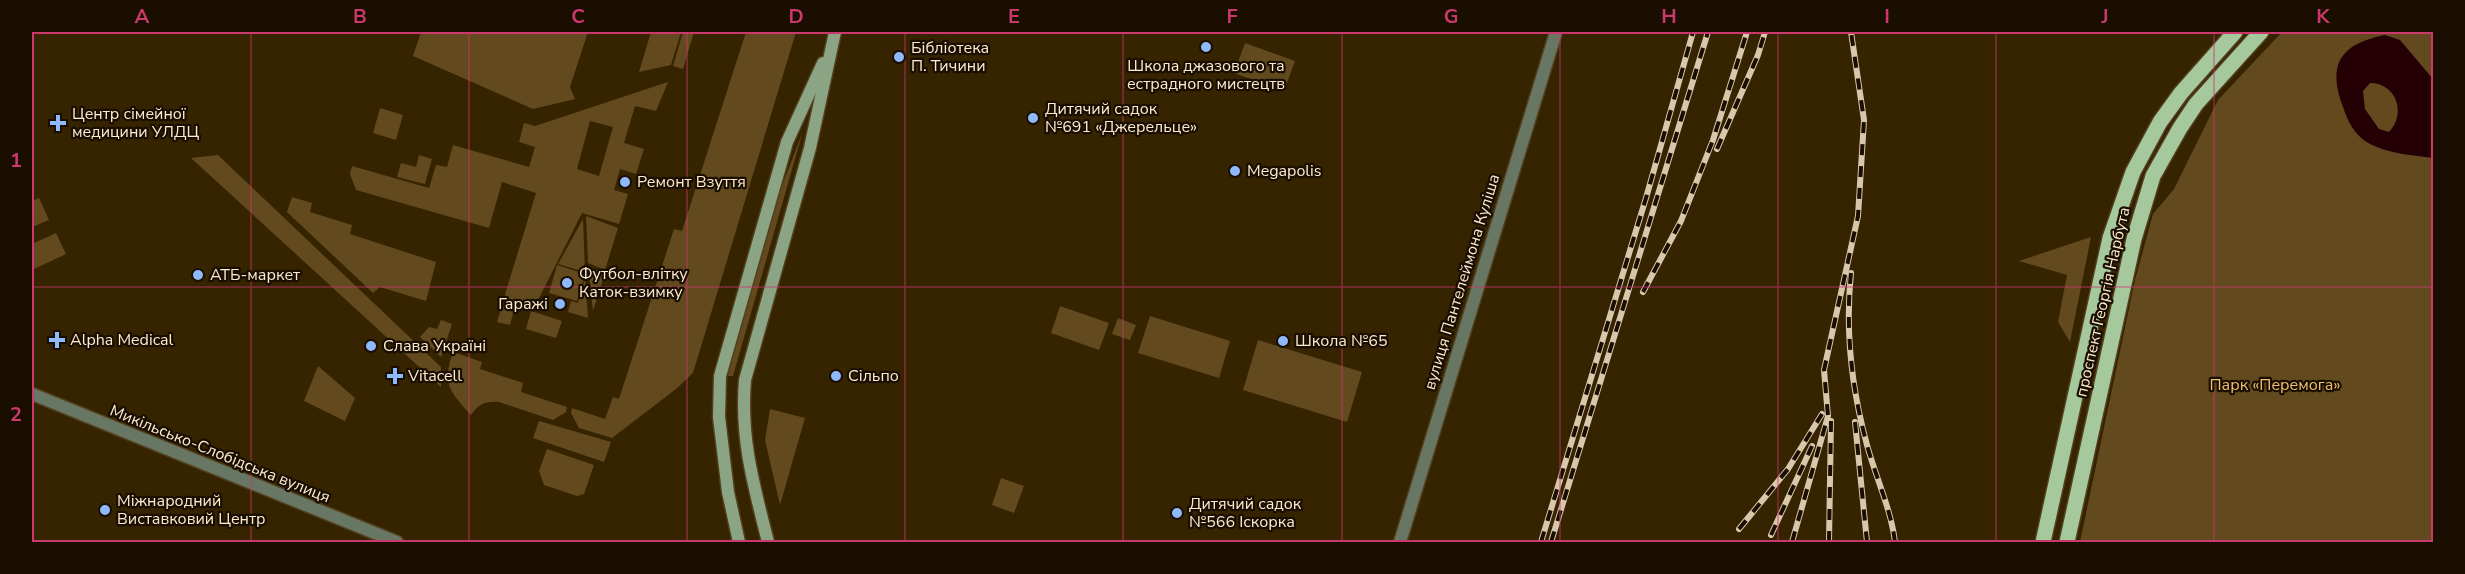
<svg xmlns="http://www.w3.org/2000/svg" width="2465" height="574" viewBox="0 0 2465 574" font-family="'Nunito Sans',sans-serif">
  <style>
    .green { fill: #624a1e; fill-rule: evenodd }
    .water { fill: #240004; fill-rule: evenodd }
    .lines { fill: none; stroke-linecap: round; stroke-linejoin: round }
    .tertiary-casing { stroke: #523f1d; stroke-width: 15 }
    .secondary-casing { stroke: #523f1d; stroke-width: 15 }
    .primary-casing { stroke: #523f1d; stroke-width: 18 }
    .tertiary { stroke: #677763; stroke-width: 12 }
    .secondary { stroke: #8ba584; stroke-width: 12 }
    .primary { stroke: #a6c89d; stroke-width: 15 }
    .rail-casing { stroke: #d8c7ab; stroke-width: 6 }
    .rail { stroke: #190e00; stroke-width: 4; stroke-dasharray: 11; stroke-linecap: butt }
    .grid { fill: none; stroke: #cb386d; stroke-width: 1.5; stroke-opacity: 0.55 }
    .poi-dot { fill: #8eb9fc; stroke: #190e00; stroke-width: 2 }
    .labels { text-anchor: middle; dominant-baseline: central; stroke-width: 4.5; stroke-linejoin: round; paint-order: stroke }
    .poi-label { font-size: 16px; fill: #fcebd1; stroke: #190e00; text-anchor: start }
    .street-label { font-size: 16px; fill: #fcebd1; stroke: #190e00 }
    .park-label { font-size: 16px; fill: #f0c070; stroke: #190e00 }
    .neatline { fill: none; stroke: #cb386d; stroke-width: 2 }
    .grid-label { font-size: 20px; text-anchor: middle; font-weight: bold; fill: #cb386d }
  </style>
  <rect width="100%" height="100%" fill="#362300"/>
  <g class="green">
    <path d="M421,32H588L570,87L575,99L533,109L413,56Z"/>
    <path d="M651,32H681L671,65L639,72Z"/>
    <path d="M683,32H694L683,69L673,66Z"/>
    <path d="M746,32H796L693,373L676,389L612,438L579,428L571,413L572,408L605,419L613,397L619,399L674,229L682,231Z"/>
    <path d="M2282,32H2433V542H2080L2135,280L2153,214L2174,189L2218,100Z"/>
    <path d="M1245,43L1295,61L1284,91L1234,73Z"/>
    <path d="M668,82L656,111L635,106L624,143L644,149L636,174L620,169L614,190L628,194L619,224L582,213L538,300L519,307L503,301L536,193L502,182L489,228L356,190L350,174L352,166L429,188L436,165L447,167L453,145L529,167L535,147L519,142L524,123L535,126ZM590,121L613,127L599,176L577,169Z"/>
    <path d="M380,108L403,115L396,140L373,133Z"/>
    <path d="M803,131L733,376H728L731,352L773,209Z"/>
    <path d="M218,155L441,367V387L191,158Z"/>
    <path d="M419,155L432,159L425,184L397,177L401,163L416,167Z"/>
    <path d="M292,197L312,203L310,212L352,225L350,234L436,262L426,301L380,287L373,293L287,212Z"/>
    <path d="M39,198L49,220L32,227V201Z"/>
    <path d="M586,216L618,228L605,270L588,263Z"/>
    <path d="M583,219L585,272L558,264Z"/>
    <path d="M56,233L66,254L32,270V244Z"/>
    <path d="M2091,237L2070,342L2058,322L2067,275L2019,261Z"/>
    <path d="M557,265L585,274L577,301L549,293Z"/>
    <path d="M588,267L605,273L593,311Z"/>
    <path d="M585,277L588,318L568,312L571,301L578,303Z"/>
    <path d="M502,305L514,310L510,325L497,322Z"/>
    <path d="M1060,306L1109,323L1099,350L1051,333Z"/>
    <path d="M531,311L562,321L556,338L526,329Z"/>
    <path d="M1150,316L1230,341L1219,378L1138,353Z"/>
    <path d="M1118,318L1136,325L1130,340L1112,334Z"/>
    <path d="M441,320L452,324L441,357L420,337L429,327L437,329Z"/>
    <path d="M1258,340L1362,372L1347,422L1243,390Z"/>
    <path d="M453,352L482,362L480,369L523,383L521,392L567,407L566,412L553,420L499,402C485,401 479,404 471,415C449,391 442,384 453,352Z"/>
    <path d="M318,366L355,398L345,421L304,401Z"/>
    <path d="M770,409L805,418L780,505L765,440Z"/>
    <path d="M539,421L611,442L604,462L533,438Z"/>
    <path d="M547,449L594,465L584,494L577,496L544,485L539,471Z"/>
    <path d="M1001,478L1024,486L1014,513L992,505Z"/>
  </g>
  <path class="water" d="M2385,35L2400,40L2433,79V158C2413,155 2389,154 2370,144C2355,136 2348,122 2343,107C2327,64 2340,44 2385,35ZM2370,83C2396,83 2407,113 2389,132L2379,129L2365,109L2363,91Z"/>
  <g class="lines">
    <g class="tertiary-casing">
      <g id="tertiary">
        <path d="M32,394L397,542"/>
        <path d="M1400,542L1556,32"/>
      </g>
    </g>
    <g class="secondary-casing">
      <g id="secondary">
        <path d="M739,542L728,492L719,417L720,376L787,142L823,63"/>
        <path d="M768,542C754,486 740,439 745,380L810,148L835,32"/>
      </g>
    </g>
    <g class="primary-casing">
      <g id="primary">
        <path d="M2043,542L2110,238L2133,172L2160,122L2181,93L2235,32"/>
        <path d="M2067,542L2134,239L2153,176L2180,128L2196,104L2261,32"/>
      </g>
    </g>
    <use href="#tertiary" class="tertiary"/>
    <use href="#secondary" class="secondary"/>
    <use href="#primary" class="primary"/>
    <g class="rail-casing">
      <g id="rail">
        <path d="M1717,149L1758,55L1765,32"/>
        <path d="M1851,273C1845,330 1852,390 1867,445C1876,478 1891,509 1895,542"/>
        <path d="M1643,292L1681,221L1713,140L1747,32"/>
        <path d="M1855,422L1867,542"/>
        <path d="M1739,529L1788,469L1822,414"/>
        <path d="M1771,535L1812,446"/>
        <path d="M1541,542L1646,198L1693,32"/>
        <path d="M1551,542L1708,32"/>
        <path d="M1792,542L1828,416L1824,370L1858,216L1864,120L1851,32"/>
        <path d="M1829,542L1831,421"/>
      </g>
    </g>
    <use href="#rail" class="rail"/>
  </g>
  <path class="grid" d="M251,32V542M469,32V542M687,32V542M905,32V542M1123,32V542M1342,32V542M1560,32V542M1778,32V542M1996,32V542M2214,32V542M32,287H2434"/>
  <g class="poi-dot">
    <circle cx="1206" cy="47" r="6"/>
    <circle cx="899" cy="57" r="6"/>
    <circle cx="1033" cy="118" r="6"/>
    <path d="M55 114h6v6h6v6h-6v6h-6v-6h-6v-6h6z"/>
    <circle cx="1235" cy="171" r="6"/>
    <circle cx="625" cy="182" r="6"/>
    <circle cx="198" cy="275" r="6"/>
    <circle cx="567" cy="283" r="6"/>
    <circle cx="560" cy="304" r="6"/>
    <path d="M54 331h6v6h6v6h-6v6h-6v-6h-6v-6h6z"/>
    <circle cx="1283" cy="341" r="6"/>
    <circle cx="371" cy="346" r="6"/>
    <path d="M392 367h6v6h6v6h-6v6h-6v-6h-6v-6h6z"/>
    <circle cx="836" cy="376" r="6"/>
    <circle cx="105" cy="510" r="6"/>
    <circle cx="1177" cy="513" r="6"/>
  </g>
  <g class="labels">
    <g class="poi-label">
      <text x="911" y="48">Бібліотека<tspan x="911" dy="18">П. Тичини</tspan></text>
      <text x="1206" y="66" text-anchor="middle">Школа джазового та<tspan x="1206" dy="18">естрадного мистецтв</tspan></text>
      <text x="1045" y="109">Дитячий садок<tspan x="1045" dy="18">№691 «Джерельце»</tspan></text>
      <text x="72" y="114">Центр сімейної<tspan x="72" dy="18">медицини УЛДЦ</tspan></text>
      <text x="1247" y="171">Megapolis</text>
      <text x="637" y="182">Ремонт Взуття</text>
      <text x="579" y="274">Футбол-влітку<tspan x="579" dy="18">Каток-взимку</tspan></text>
      <text x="210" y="275">АТБ-маркет</text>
      <text x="548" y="304" text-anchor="end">Гаражі</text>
      <text x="70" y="340">Alpha Medical</text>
      <text x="1295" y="341">Школа №65</text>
      <text x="383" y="346">Слава Україні</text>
      <text x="408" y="376">Vitacell</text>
      <text x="848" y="376">Сільпо</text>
      <text x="117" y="501">Міжнародний<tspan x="117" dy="18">Виставковий Центр</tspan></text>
      <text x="1189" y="504">Дитячий садок<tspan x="1189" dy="18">№566 Іскорка</tspan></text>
    </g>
    <g class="street-label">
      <text transform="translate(1462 282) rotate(-73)">вулиця Пантелеймона Куліша</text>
      <text transform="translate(2103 302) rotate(-77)">проспект Георгія Нарбута</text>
      <text transform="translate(220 454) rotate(22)">Микільсько-Слобідська вулиця</text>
    </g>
    <g class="park-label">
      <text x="2275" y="385">Парк «Перемога»</text>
    </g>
  </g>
  <rect width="2465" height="574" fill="none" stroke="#190e00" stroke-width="66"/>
  <rect x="33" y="33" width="2399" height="508" class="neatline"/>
  <g class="grid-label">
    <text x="142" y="23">A</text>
    <text x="360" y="23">B</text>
    <text x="578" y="23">C</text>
    <text x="796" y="23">D</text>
    <text x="1014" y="23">E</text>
    <text x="1232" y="23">F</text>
    <text x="1451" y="23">G</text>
    <text x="1669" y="23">H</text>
    <text x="1887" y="23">I</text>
    <text x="2105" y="23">J</text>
    <text x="2323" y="23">K</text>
    <text x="16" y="167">1</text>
    <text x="16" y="421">2</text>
  </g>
</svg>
